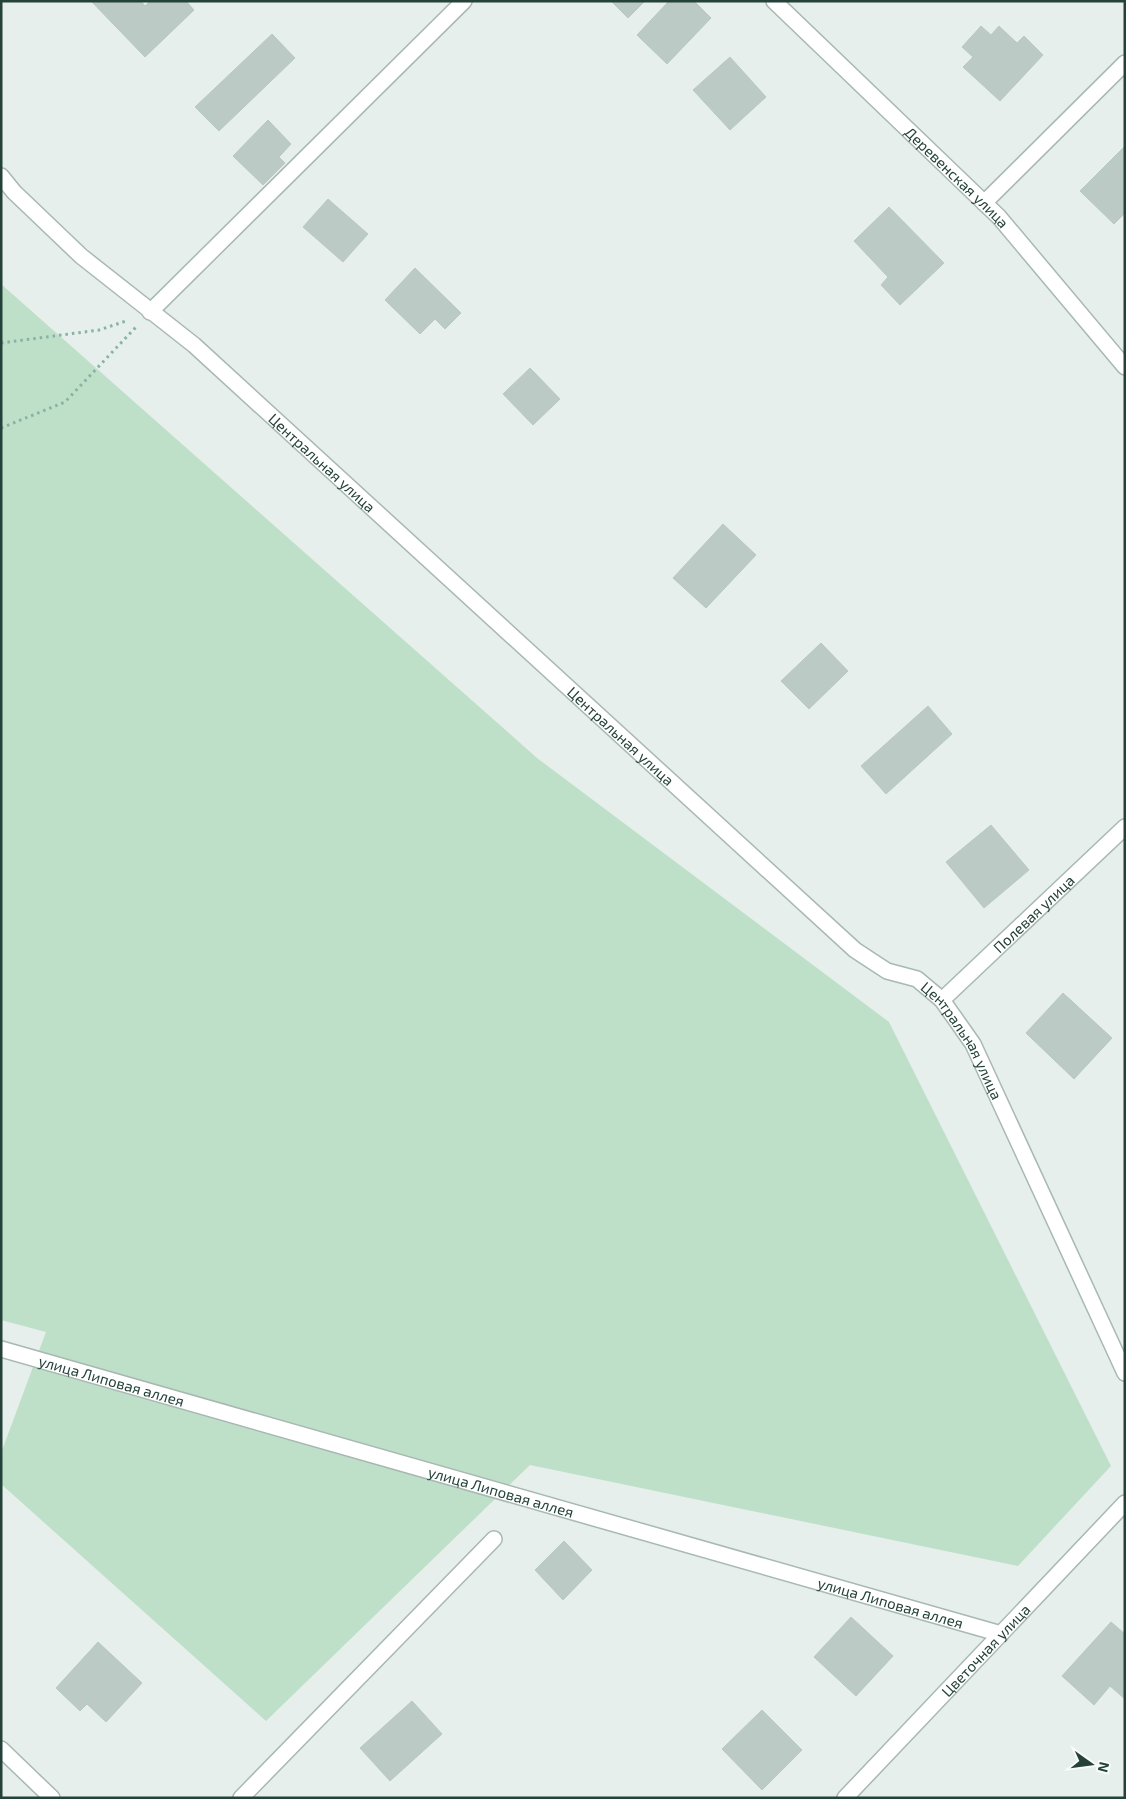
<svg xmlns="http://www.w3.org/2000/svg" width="1126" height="1799" viewBox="0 0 1126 1799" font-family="'Exo 2',sans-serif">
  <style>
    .green { fill: #bfe0c8 }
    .building { fill: #bbcac4; stroke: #b8c9c2 }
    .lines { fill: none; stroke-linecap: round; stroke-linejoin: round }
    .street-casing { stroke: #a8b8b2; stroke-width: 18 }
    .path { stroke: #86b3a5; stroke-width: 3; stroke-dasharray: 2.5 4; stroke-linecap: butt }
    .street { stroke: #fff; stroke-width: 15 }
    .labels { text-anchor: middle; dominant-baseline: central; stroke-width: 4; stroke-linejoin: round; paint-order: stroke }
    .street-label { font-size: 15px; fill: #24423a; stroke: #f7fbf9 }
  </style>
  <rect width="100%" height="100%" fill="#e6efeb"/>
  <path class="green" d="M1,284L537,758L889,1022L1111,1466L1018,1566L530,1465L266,1721L1,1484V1453L46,1332L1,1320Z"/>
  <g class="building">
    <path d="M91,1H141L145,6L150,1H186L194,10L145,57Z"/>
    <path d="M611,1H645L628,18Z"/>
    <path d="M669,1H694L711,18L667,64L637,35Z"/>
    <path d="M981,26L991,35L999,26L1017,43L1024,36L1043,55L1000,101L963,67L973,57L962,47Z"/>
    <path d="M272,34L295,58L219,131L195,107Z"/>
    <path d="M730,57L766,97L730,130L693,90Z"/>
    <path d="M268,120L291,144L279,157L285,163L263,185L233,156Z"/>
    <path d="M1125,146V213L1114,224L1080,191Z"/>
    <path d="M328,199L368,234L343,262L303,227Z"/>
    <path d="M889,207L944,263L900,305L881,285L888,277L854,241Z"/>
    <path d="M415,268L461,313L445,329L435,319L420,334L385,300Z"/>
    <path d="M530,368L560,399L533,425L503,394Z"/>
    <path d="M723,524L756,555L706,608L673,578Z"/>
    <path d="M821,643L848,671L809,709L781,681Z"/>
    <path d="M928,706L952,734L886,794L861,766Z"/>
    <path d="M991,825L1029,870L984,908L946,862Z"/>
    <path d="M1063,993L1112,1038L1074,1079L1026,1033Z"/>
    <path d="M564,1541L592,1570L563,1600L535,1570Z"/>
    <path d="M851,1617L893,1656L856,1696L814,1657Z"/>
    <path d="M1111,1622L1125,1634V1699L1110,1686L1094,1705L1062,1676Z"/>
    <path d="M98,1642L142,1683L106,1722L87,1704L80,1711L56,1688Z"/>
    <path d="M412,1701L442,1734L390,1781L360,1748Z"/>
    <path d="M762,1710L802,1750L762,1790L722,1749Z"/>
  </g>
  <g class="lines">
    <g class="street-casing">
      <g id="street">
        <path id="s1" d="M774,1L999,217L1125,367"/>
        <path id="s2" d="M1,176L14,192L81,256L194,345L855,950L887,971L917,979L942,1000L973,1044L1125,1373"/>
        <path d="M984,203L1125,63"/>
        <path d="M150,312L464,1"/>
        <path id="s3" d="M942,1000L1125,827"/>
        <path id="s4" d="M1,1349L1001,1634"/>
        <path d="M1,1749L52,1798"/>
        <path d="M241,1798L494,1539"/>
        <path id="s5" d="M845,1798L1125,1503"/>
      </g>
    </g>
    <g class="path">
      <path d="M1,343L99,330L126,321"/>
      <path d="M1,428L65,402L136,327"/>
    </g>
    <use href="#street" class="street"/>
  </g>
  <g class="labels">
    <g class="street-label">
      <text stroke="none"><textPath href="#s1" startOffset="254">Деревенская улица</textPath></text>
      <text stroke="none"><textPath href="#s2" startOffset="431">Центральная улица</textPath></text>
      <text stroke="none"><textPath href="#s2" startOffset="836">Центральная улица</textPath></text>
      <text stroke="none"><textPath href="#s3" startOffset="126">Полевая улица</textPath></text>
      <text stroke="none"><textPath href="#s2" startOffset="1300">Центральная улица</textPath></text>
      <text stroke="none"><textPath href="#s4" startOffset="115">улица Липовая аллея</textPath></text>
      <text stroke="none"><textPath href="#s4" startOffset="520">улица Липовая аллея</textPath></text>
      <text stroke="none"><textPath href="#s4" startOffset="925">улица Липовая аллея</textPath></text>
      <text stroke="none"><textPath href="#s5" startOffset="204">Цветочная улица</textPath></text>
    </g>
  </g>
  <rect width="1126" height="1799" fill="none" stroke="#24423a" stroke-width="5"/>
  <g transform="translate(1091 1764) rotate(104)" stroke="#f7fbf9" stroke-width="4" paint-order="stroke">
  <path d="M0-4L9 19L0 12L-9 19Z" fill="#24423a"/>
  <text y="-8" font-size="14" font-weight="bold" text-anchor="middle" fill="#24423a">N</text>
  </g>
</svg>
